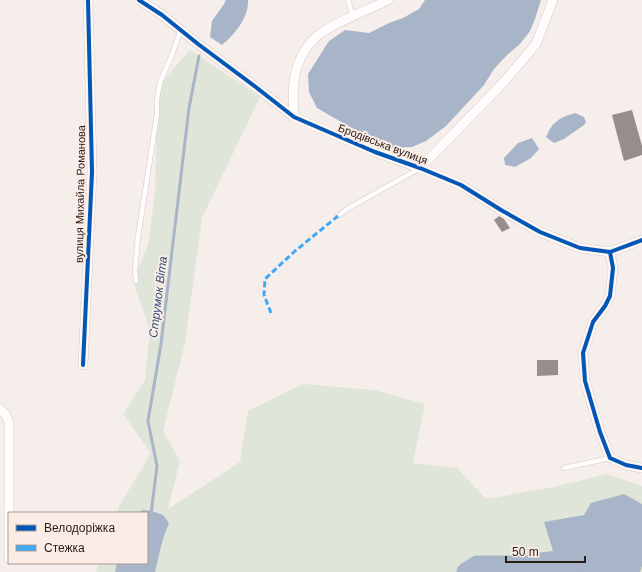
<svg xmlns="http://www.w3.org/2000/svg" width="642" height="572" viewBox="0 0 642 572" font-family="Helvetica,sans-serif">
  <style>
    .green { fill: #dfe5d9 }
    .water { fill: #a8b5c8 }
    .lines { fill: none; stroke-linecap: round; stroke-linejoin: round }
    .stream { stroke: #a8b5c8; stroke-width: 3 }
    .river { stroke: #a8b5c8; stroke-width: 19 }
    .building { fill: #978e8c }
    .lane-casing { stroke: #d4cac5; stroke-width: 5.5 }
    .street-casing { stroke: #d4cac5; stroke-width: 10 }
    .lane { stroke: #fefcfc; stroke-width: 4.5 }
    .street { stroke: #fefcfc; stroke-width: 9 }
    .quiet { stroke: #3fa9f5; stroke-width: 3; stroke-dasharray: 6 3; stroke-linecap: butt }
    .cycleway-casing { stroke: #fbece6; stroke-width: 6 }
    .cycleway { stroke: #0057b8; stroke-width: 4 }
    .labels { text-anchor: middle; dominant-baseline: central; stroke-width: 4; stroke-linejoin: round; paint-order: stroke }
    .street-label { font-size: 11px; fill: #291d17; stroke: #fbece6 }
    .water-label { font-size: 12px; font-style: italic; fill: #2b4e76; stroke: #fbece6 }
  </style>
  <rect width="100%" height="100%" fill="#f6eeeb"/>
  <path class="green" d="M190,50L260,97L202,218L185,343L163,431L180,461L168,509L240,462L248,411L303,384L374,390L425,404L413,463L457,468L486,499L553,487L607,474L642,486V572H96L99,563H147V513H117L119,506L151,453L123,414L145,380L150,330L133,281L148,245L155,193L157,87Z"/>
  <g class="water">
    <path d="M226,0H248C249,18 234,35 222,45L210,37L212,21L224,4Z"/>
    <path d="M425,0H541L535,19L530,31L520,44L506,56L494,69L484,85L446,126L426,141L412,147L389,148L371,139L317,108L309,92L308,74L329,41L345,30L369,33L389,23L403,18L419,9Z"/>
    <path d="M575,113L584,117L586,122L584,125L564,139L554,143L546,137C553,121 559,118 575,113Z"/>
    <path d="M532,138L539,149L531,158L515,167L505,165L504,158L518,143Z"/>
    <path d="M624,494L642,504V566L640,572H530L528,554L553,551L544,522L584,515L591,503Z"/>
    <path d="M143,510L152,511L163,515L169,523C162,539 159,555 155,572H115L117,563H147V513H137Z"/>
  </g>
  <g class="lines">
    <path class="stream" d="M151,514L157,466L148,421L161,344L189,108L199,56"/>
    <path class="river" d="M466,572L477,565H557L573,572"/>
  </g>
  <g class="building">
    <path d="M632,110L642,146V155L624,161L612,115Z"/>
    <path d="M499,216L504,219L510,228L502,232L494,220Z"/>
    <path d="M537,360H558V375L537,376Z"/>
  </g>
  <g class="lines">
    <g class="lane-casing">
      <g id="lane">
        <path d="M348,0L353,16"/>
        <path d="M338,216L347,209L420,168"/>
        <path d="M136,281L135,270L138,237L157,114V99L160,82L172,55L181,29"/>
        <path d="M564,468L610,458"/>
      </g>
    </g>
    <g class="street-casing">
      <g id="street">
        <path d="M139,0L162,15L198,44L257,88L294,117L375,152L420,168L461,185L501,210L540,232L580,248L610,252L642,240"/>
        <path d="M294,117C292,89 292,63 312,41C315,38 318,35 321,33C342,19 366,11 388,0"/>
        <path d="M420,168L502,84L536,44L553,0"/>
        <path d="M610,252L613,268L610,296L605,306L593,322L583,353L585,381L600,432L610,458L626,465L642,468"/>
        <path d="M83,365L92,172L88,0"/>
        <path d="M0,409L6,415L9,423V558"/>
      </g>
    </g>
    <use href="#lane" class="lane"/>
    <use href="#street" class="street"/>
    <path class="quiet" d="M271,313L264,295L265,279L295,251L338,216"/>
    <g class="cycleway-casing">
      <g id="cycleway">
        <path d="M139,0L162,15L198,44L257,88L294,117L375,152L420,168L461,185L501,210L540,232L580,248L610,252L642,240"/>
        <path d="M610,252L613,268L610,296L605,306L593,322L583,353L585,381L600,432L610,458L626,465L642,468"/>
        <path d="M83,365L92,172L88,0"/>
      </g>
    </g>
    <use href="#cycleway" class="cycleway"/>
  </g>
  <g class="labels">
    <g class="street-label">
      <text transform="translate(383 144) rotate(21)">Бродівська вулиця</text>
      <text transform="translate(80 194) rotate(-89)">вулиця Михайла Романова</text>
    </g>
    <g class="water-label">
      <text transform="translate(158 297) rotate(-83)">Струмок Віта</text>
    </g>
  </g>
  <rect x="8" y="512" width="140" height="52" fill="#fbece6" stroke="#a79993"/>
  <rect x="16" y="525" width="20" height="6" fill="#0057b8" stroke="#a79993"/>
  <text x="44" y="532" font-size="12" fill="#291d17">Велодоріжка</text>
  <rect x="16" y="545" width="20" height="6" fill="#3fa9f5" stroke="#a79993"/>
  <text x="44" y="552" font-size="12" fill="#291d17">Стежка</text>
  <path d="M506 556v6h79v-6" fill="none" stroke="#291d17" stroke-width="2"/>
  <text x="512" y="556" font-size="12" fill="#291d17" stroke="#fbece6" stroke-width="3" paint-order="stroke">50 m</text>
</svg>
